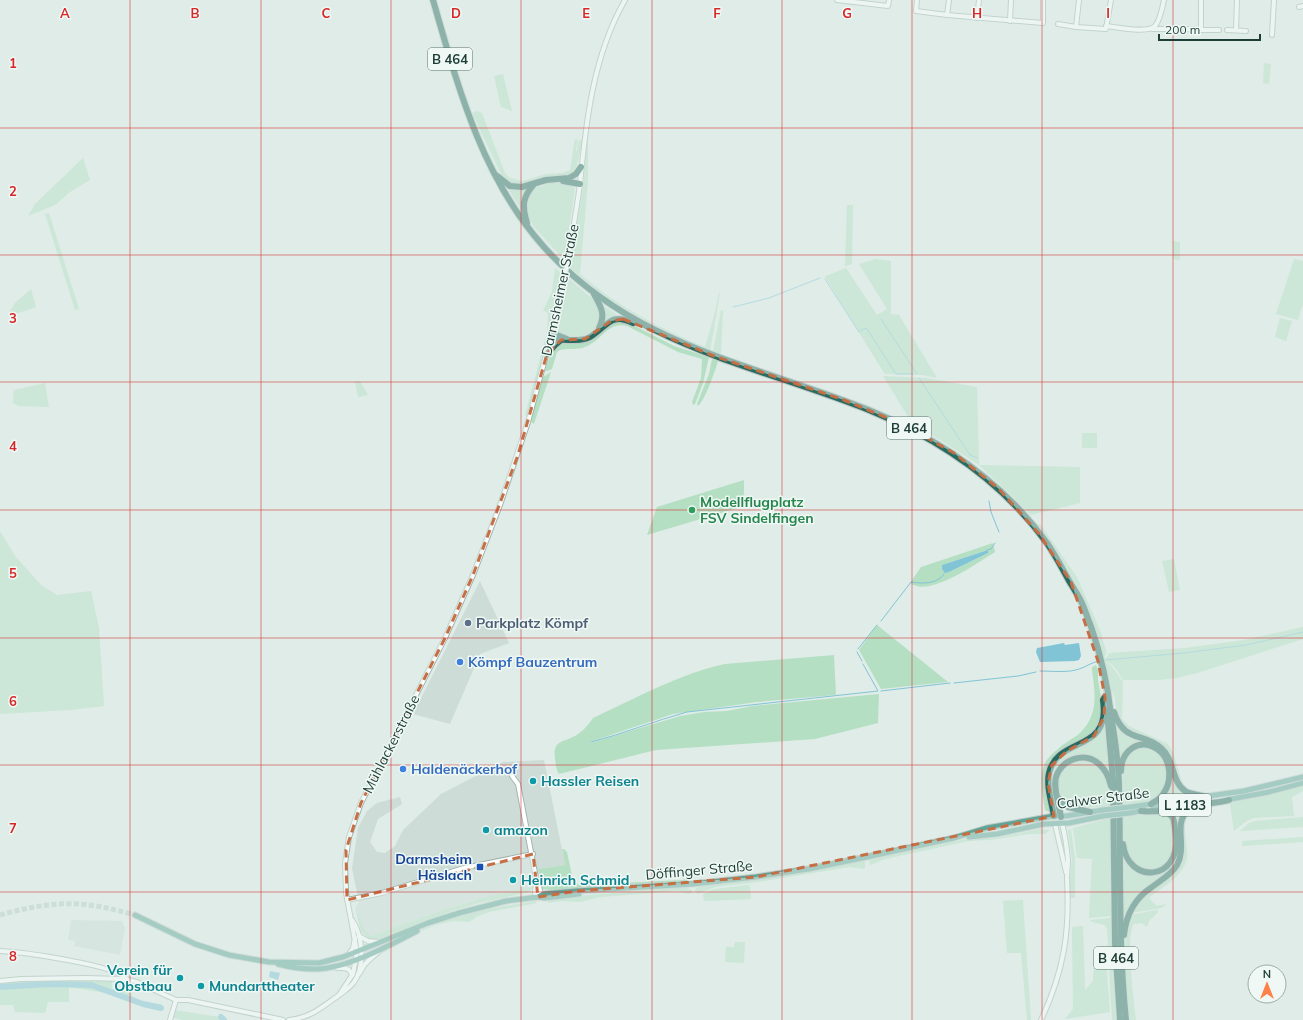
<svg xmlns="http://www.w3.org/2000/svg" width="1303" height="1020" viewBox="0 0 1303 1020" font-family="Mulish,sans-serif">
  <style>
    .built { fill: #cddcd6 }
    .green { fill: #b5dfc3; fill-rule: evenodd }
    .water { fill: #81c4d6 }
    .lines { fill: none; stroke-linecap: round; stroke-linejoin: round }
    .stream { stroke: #81c4d6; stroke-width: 1 }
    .river { stroke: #81c4d6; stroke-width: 6 }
    .major-tunnel { stroke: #b8c9c4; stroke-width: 5; stroke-dasharray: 5 2.5; stroke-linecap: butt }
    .minor-casing { stroke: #a1b4ae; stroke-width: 6 }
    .major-casing { stroke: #c0c9c7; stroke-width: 7 }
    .highway-casing { stroke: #c0c9c7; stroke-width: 8 }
    .minor { stroke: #fff; stroke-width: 4 }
    .major { stroke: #5fa597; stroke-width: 5 }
    .highway { stroke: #286c61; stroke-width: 6 }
    .minor-bridge-casing { stroke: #a1b4ae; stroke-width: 6; stroke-linecap: butt }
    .major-bridge-casing { stroke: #c0c9c7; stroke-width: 7; stroke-linecap: butt }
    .minor-bridge { stroke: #fff; stroke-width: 4 }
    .major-bridge { stroke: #5fa597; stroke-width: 5 }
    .marked { fill: none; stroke: #c66f45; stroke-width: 3; stroke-dasharray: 8 5; stroke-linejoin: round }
    .grid { fill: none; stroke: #d62828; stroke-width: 1; stroke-opacity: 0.55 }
    .leisure-dot { fill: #2e9e5b; stroke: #eff8f4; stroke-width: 1.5 }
    .service-dot { fill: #5c6f8a; stroke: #eff8f4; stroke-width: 1.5 }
    .shop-dot { fill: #3f7fe0; stroke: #eff8f4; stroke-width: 1.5 }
    .culture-dot { fill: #0f9aa8; stroke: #eff8f4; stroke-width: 1.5 }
    .transit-dot { fill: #1a4fb4; stroke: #eff8f4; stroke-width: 1.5 }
    .labels { text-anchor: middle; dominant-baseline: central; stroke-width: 3; stroke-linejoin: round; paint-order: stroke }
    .shield { fill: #eff8f4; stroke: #5d756f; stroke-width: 1 }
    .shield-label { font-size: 13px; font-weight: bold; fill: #1e3d36 }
    .street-label { font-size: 14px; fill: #1e3d36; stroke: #eff8f4 }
    .leisure-label { font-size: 14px; font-weight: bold; fill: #27864d; stroke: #eff8f4; text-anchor: start }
    .service-label { font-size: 14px; font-weight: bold; fill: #4e5e75; stroke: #eff8f4; text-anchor: start }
    .shop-label { font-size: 14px; font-weight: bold; fill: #366cbe; stroke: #eff8f4; text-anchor: start }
    .culture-label { font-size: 14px; font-weight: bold; fill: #0d838f; stroke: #eff8f4; text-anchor: start }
    .transit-label { font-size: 14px; font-weight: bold; fill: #164399; stroke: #eff8f4; text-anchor: end }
    .grid-label { font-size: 13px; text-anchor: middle; font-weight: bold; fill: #d62828; stroke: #eff8f4; stroke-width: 3; stroke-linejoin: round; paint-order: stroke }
  </style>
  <rect width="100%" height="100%" fill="#dfece7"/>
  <g class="built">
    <path d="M480,581L509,643L480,654L450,724L413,714Z"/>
    <path d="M544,760L565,865L538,869L541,886L468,902L446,909L371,936L365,930L355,908L359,902L352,868L358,828L367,811L377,803L400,797L402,804L378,819L370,842L377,852L385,853L395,846L403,830L441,794L503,762Z"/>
    <path d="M71,920L122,921L125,928L120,955L74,946L75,941L68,940Z"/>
  </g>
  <g class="green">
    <path d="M1264,63L1271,64L1269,84L1263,83Z"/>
    <path d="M503,74L512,111L501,107L494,76Z"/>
    <path d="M477,111L482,113L505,173L510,178L523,181L546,174L562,173L570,170L575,139L578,140L576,150L577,151L579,140H582L579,157L575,171L566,176L544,177L528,184L514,186L504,179L501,174L472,113Z"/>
    <path d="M586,141H588V182L580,274C617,306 660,329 705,347L714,316L719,293H720L710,351C657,328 612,306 570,267L584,181Z"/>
    <path d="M83,158L90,180L70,192L55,205L28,216L35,204Z"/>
    <path d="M555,182C563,183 572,182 575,190L564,260L534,227L528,216L526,201L534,188L539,184L542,187L543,186L544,183Z"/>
    <path d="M507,187H529L521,209Z"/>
    <path d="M847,205H853L852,264L845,266Z"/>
    <path d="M49,213L79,309L75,310L45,214Z"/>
    <path d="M1173,241L1180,242V260L1173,259Z"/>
    <path d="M875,259L891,261V314L899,315L937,378L923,375L886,374L884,373L825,277L826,276L846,268L877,315L887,309L859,264Z"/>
    <path d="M1294,259L1303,261V304L1298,320L1276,314Z"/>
    <path d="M555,268L561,273L546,345L527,416L525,415L547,332L548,313L543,310L552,292Z"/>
    <path d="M568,278L597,303L601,309L598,326C592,334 584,338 574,337C570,337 563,336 559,333C555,328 566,287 568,278Z"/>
    <path d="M31,289L36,307L7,317L15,303Z"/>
    <path d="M604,306L620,317L604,323Z"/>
    <path d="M721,310L723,311L721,352L720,354L713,352Z"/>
    <path d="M1280,318L1292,321L1286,341L1275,337Z"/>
    <path d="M615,321L631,324L674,346L709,357L703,383L695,404L693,405L692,402L701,378L702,359L678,352L627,326C607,321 602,341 585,347C577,350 568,348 560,350L557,352L552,369L547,371H545L547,363L555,348L561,344L577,343Z"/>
    <path d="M712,359L718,361C715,371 705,401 698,406L697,404L709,374Z"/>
    <path d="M551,372L534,424L530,421L543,377Z"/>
    <path d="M883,376L926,378L977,387L979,465L1080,467V503L1031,515L1008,492L979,465L934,436L912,423Z"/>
    <path d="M355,381H360L368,395L358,397Z"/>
    <path d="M45,383L49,407L19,406L13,403L14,390Z"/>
    <rect x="1082" y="433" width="15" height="15"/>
    <path d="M744,480V506L647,535L657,507Z"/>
    <path d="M1040,524L1077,577L1102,635C1101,642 1108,648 1106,655L1104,657C1092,609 1067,565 1037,526Z"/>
    <path d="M0,531L15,556L41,585L57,595L91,591L99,628L104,706L70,710L0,714Z"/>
    <path d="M993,543L995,552C977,563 929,598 910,583L921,567ZM988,550V553L949,572L942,565Z"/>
    <path d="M1174,559L1180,590L1169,592L1162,561Z"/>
    <path d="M877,625L948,682L881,689L859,650Z"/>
    <path d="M1303,627V639L1197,673L1177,678L1159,680H1123C1118,673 1114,662 1105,662L1104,659L1108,656L1109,653L1185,648L1244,640Z"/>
    <path d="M834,655L836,695L757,702L673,714L590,742V743L680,716L704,712L727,711L752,706L879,694L878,723L815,739L656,750L559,774C556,770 556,764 555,759C552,738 566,743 578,734C584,730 589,724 593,718C636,698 679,674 725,664Z"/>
    <path d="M1105,663H1108L1111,665L1123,682L1122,719L1129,726L1168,744L1173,752L1182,782L1181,783L1172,757L1166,750L1127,730L1118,718L1114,695L1110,688Z"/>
    <path d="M1096,665L1098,670V680L1103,709L1096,732L1055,757C1041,770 1048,793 1050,810L1049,812L1045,810C1043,797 1039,781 1043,768C1046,759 1051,755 1058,749C1064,743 1073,739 1080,733C1099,714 1095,694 1092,670V667Z"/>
    <path d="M1106,719L1111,776L1084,756L1057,770V808H1056C1052,790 1048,769 1063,755C1070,748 1080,744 1087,739C1098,733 1102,731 1106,719Z"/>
    <path d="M1117,724C1128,741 1151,738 1164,752C1177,766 1169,786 1191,795V796L1163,800C1165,794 1169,789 1170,783C1174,760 1157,734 1132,746C1127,749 1124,753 1120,756Z"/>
    <path d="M1141,747C1167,747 1176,783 1156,797C1147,804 1134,802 1123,804V765L1132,750Z"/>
    <path d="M1083,759C1088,761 1095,763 1099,766C1110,774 1109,793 1110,806L1084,808L1067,805L1059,795L1058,782L1061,770L1070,762Z"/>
    <path d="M1303,785V791L1292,797L1294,816L1253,818L1245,822L1234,831L1230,804L1195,810C1177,819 1189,842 1187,858C1184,876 1162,887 1149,898L1157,906L1166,904L1162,908L1131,913L1138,902L1175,870L1183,821L1186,815L1194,808L1271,794Z"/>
    <path d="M1181,808L1185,811C1174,828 1185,846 1175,864C1169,875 1155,882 1145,888C1135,895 1128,908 1124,918L1123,856C1127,860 1129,866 1134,870C1150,880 1172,872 1177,854C1180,846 1178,838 1177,830C1176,820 1175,814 1166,810Z"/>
    <path d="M1135,814H1167L1173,824V856L1162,868L1147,870L1134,865L1124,846L1123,816Z"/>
    <path d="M1303,817V827L1240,831L1249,823L1255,821Z"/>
    <path d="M1110,818L1111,916L1089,918L1092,859L1077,858L1073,828Z"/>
    <path d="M1040,829L1050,830L1045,834H1029L990,840L969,841L899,856L882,860L871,865H870L869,861L870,859L873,858L966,839L996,838Z"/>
    <path d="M1069,829L1071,830L1075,858V898H1070V880L1072,859L1068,832Z"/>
    <path d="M1303,837V842L1242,846V841Z"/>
    <path d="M562,849H564L567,852L573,880L579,885L683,880L687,878L689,881L549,890L543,889L541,886L538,869L565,865Z"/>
    <path d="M862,860L865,861V867L864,869L850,867L751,883L715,887L698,894L695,891L696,888L702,886L772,877Z"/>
    <path d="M748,885L750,887L751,899L704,901L703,894L714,889Z"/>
    <path d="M533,887L530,892L479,903L452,911L375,940H367L368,938L361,931L355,908L365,930L371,936L446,909L490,896Z"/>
    <path d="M676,888H687L692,890V892L689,894L677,891L601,897L580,902L561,901L548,903V899L563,897Z"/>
    <path d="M1023,900L1031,1020H1027L1021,953H1007L1003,901Z"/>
    <path d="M534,901H536L537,903L489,912L478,916L469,922L453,921L435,925L417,933L373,959C390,948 407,936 426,928C460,913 498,907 534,901Z"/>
    <path d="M1157,910L1158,912L1149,921L1147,927L1142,923L1134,924C1125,935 1134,1003 1136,1020H1130C1127,985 1121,949 1130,915Z"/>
    <path d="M1111,918L1113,976L1116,1020H1112L1107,929L1105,925L1092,922L1090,920Z"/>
    <path d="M1083,926L1085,990L1093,981L1094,961L1106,962L1110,1012L1065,1019L1073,1009L1072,927Z"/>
    <path d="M735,942H745L744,963L725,962L726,947H734Z"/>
    <path d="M93,980L112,981V989L133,990L131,995L142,1002L162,1004L161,1010L144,1006L117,995L69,987V1002H48L45,1013L15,1012L13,1005H0V983L21,981Z"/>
    <path d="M174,1010L226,1018L227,1020H182L174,1018Z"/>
  </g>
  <g class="water">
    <path d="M988,550V553L949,572L945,573L942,569V565Z"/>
    <path d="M1064,643L1065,645L1079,643L1081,656L1079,660L1075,661L1040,662L1036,652L1037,648Z"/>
    <path d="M270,971L280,973L278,980L269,977Z"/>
  </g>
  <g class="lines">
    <g class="stream">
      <path d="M825,279L859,332L865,328L867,329L896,374H914"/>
      <path d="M733,307L769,298L820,278"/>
      <path d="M881,319L917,374"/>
      <path d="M919,378L970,455L977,458"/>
      <path d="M989,501L991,512L999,532"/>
      <path d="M987,550L991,549L995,543"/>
      <path d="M881,621L911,582C922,584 938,584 944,574"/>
      <path d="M858,649L877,625"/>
      <path d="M857,652L862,661"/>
      <path d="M1105,660L1184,653L1246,645L1303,632"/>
      <path d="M1040,671C1051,671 1069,673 1079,669C1086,667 1092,662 1099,661"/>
      <path d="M954,683L1018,676L1036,672"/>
      <path d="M881,691L950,683"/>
      <path d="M591,742C623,734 654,721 687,712L878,691L863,664"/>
    </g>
    <g class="river">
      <path d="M0,987L50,984L91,985L143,1004L161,1008"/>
      <path d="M221,1017L224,1020"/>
    </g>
    <path class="major-tunnel" d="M0,915C28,907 60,901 89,905C105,907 120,911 135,915"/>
    <g class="minor-casing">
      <g id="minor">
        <path d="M837,0L888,6L889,0"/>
        <path d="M917,0L916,11L947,15L1043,23V0"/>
        <path d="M1079,0L1076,27L1106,29L1111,0"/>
        <path d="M1299,7L1303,6"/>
        <path d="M947,15L949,0"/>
        <path d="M977,18L979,0"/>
        <path d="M1010,21L1011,0"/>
        <path d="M1058,24L1076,27"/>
        <path d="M1106,26C1117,27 1147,34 1155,26C1159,22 1163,6 1164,0"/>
        <path d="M1152,29H1168"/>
        <path d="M1185,29L1201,30V0"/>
        <path d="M1201,30H1219"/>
        <path d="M1227,30L1246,31"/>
        <path d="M1236,30L1237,0"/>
        <path d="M1272,35L1274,0"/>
        <path d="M569,256C572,232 577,208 580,184C586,121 593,56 625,0"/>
        <path d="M512,776L518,784L536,878L540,890L538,897"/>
        <path d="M1055,824L1066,872"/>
        <path d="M536,879L535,893L538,897"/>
        <path d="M347,900L382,893L464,868L533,854"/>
        <path d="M359,936L368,941L379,942"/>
        <path d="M0,951C21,952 117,965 127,979"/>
        <path d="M349,954L353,948L355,938"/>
        <path d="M337,968C345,968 349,967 352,975"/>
        <path d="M359,974L365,964L378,952"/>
        <path d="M0,981L21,979L85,978L124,979L137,982L176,1000H188L283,1020"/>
        <path d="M339,995L353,974L357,952L346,893L345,863L349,837L361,803L445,638L473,575L500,505L528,422L551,337L563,283"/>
        <path d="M170,1020L176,1000"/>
        <path d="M289,1020C312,1017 320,1008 338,996C344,991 350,988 354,982C365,967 363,935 352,920"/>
        <path d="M1041,1020C1064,971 1070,932 1067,878C1067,872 1068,866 1068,860C1067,848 1065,835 1062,823"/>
      </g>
    </g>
    <g class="major-casing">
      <g id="major">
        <path d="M1226,800L1269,792L1303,783"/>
        <path d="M1130,807L1244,791L1303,777"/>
        <path d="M1153,809L1198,803"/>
        <path d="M1130,813L1145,810"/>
        <path d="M969,837L997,834L1044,824L1069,823L1103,816"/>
        <path d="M538,897L545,898L579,894"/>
        <path d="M135,915L195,944L229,955L269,962L319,963L343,957L428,923L459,913L506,901L538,897L544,894L577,891L693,884L756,877L809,869L867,857L954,838L987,828L1054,816H1066L1103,810"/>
        <path d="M278,964C289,967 302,969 314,969C345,970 390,945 417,931"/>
      </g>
    </g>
    <g class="highway-casing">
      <g id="highway">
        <path d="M433,0C458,87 482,178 544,247C634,347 751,363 869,410C940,439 1002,481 1047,543C1056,556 1063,570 1071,584C1076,592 1081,599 1084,608C1095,635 1103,664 1108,693C1112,725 1119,756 1119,788C1121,865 1118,943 1126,1020"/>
        <path d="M497,176L510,186L522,187L546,180L569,178L576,174L581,167"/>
        <path d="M563,181L580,184"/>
        <path d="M527,223C522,206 522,198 534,184"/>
        <path d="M594,294C601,307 606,314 599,328"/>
        <path d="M552,333L567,339"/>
        <path d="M551,337C558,340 563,340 569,340C577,340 583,341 590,337C608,326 610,312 633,323"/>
        <path d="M547,354L555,345L561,340"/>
        <path d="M1107,711L1113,780L1115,943L1120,1020"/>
        <path d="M1114,712C1124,743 1143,732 1161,748C1175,760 1171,781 1185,791C1192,795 1199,794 1206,797"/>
        <path d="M1121,771C1121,751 1139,737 1157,749C1171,758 1173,781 1163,794C1160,799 1156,801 1151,804"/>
        <path d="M1058,798L1068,807L1090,812"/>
        <path d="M1054,816C1052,803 1046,787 1049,773C1058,735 1111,754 1103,700L1105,697"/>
        <path d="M1061,817C1059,805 1053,788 1056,777C1062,759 1085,751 1099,764C1106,770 1109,777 1111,786"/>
        <path d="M1123,844C1128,885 1180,881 1176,837C1175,830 1175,824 1173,818C1165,807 1152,813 1141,811"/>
        <path d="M1124,935C1126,915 1135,898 1152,887C1161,880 1171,875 1177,865C1187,847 1174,826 1186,812C1194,802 1216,804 1229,800"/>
      </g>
    </g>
    <use href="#minor" class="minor"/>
    <use href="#major" class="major"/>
    <use href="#highway" class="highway"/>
    <g class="minor-bridge-casing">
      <path id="minor-bridge" d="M563,283L569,256"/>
    </g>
    <g class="major-bridge-casing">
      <g id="major-bridge">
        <path d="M1103,810L1130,807"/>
        <path d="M1103,816L1130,813"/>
      </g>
    </g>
    <use href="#minor-bridge" class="minor-bridge"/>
    <use href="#major-bridge" class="major-bridge"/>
  </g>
  <path d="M0 0H1303V1020H0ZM623,319L714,356L844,400L904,425L954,453L999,489L1040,535L1071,582L1098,661L1105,697L1104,717L1094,736L1067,751L1052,765L1048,783L1054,816L756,877L577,891L538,897L533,854L347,900L346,850L361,803L445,638L473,575L518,455L547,354L561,340L585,339L611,321Z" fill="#dfece7" fill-opacity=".55" fill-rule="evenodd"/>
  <path class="marked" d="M623,319L714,356L844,400L904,425L954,453L999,489L1040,535L1071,582L1098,661L1105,697L1104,717L1094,736L1067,751L1052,765L1048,783L1054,816L756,877L577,891L538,897L533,854L347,900L346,850L361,803L445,638L473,575L518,455L547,354L561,340L585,339L611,321Z"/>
  <path class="grid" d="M130,0V1020M261,0V1020M391,0V1020M521,0V1020M652,0V1020M782,0V1020M912,0V1020M1042,0V1020M1173,0V1020M0,128H1303M0,255H1303M0,382H1303M0,510H1303M0,638H1303M0,765H1303M0,892H1303"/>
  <circle class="leisure-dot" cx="692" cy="510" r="4"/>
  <circle class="service-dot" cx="468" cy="623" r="4"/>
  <g class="shop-dot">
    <circle cx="460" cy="662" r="4"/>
    <circle cx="403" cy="769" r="4"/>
  </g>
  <g class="culture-dot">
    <circle cx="533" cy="781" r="4"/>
    <circle cx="486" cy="830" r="4"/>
    <circle cx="513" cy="880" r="4"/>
    <circle cx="180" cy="978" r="4"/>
    <circle cx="201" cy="986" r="4"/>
  </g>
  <rect class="transit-dot" x="476" y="863" width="8" height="8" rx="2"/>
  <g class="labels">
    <g class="shield">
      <rect x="428" y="48" width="44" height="22" rx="3"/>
      <rect x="887" y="417" width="44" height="22" rx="3"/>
      <rect x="1159" y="794" width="52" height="22" rx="3"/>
      <rect x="1094" y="947" width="44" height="22" rx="3"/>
    </g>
    <g class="shield-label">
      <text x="450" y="59">B 464</text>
      <text x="909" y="428">B 464</text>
      <text x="1185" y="805">L 1183</text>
      <text x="1116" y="958">B 464</text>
    </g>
    <g class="street-label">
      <text transform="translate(560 290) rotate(-78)">Darmsheimer Straße</text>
      <text transform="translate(391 744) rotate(-63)">Mühlackerstraße</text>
      <text transform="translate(1103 798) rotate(-7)">Calwer Straße</text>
      <text transform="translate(699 870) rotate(-5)">Döffinger Straße</text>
    </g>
    <g class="leisure-label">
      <text x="700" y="502">Modellflugplatz<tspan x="700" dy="16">FSV Sindelfingen</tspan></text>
    </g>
    <g class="service-label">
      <text x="476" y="623">Parkplatz Kömpf</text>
    </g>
    <g class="shop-label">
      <text x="468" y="662">Kömpf Bauzentrum</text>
      <text x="411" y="769">Haldenäckerhof</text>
    </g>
    <g class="culture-label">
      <text x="541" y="781">Hassler Reisen</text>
      <text x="494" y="830">amazon</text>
      <text x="521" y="880">Heinrich Schmid</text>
      <text x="172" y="970" text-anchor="end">Verein für<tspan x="172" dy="16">Obstbau</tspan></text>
      <text x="209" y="986">Mundarttheater</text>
    </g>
    <g class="transit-label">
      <text x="472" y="859">Darmsheim<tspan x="472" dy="16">Häslach</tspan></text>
    </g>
  </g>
  <g class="grid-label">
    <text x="65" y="18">A</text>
    <text x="195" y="18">B</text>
    <text x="326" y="18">C</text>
    <text x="456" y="18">D</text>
    <text x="586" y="18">E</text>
    <text x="717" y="18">F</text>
    <text x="847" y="18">G</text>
    <text x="977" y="18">H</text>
    <text x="1108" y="18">I</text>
    <text x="13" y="68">1</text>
    <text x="13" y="196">2</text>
    <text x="13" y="323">3</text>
    <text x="13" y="451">4</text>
    <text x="13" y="578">5</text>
    <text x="13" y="706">6</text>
    <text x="13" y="833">7</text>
    <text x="13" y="961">8</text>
  </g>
  <g transform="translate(1267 984)"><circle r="19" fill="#eff8f4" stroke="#9bada8"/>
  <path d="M0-3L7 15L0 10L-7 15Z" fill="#fe804a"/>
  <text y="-6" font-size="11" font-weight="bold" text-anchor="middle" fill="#1e3d36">N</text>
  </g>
  <path d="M1159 34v6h101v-6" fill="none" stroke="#1e3d36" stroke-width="2"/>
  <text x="1165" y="34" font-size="12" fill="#1e3d36" stroke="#eff8f4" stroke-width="3" paint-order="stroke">200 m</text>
</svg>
